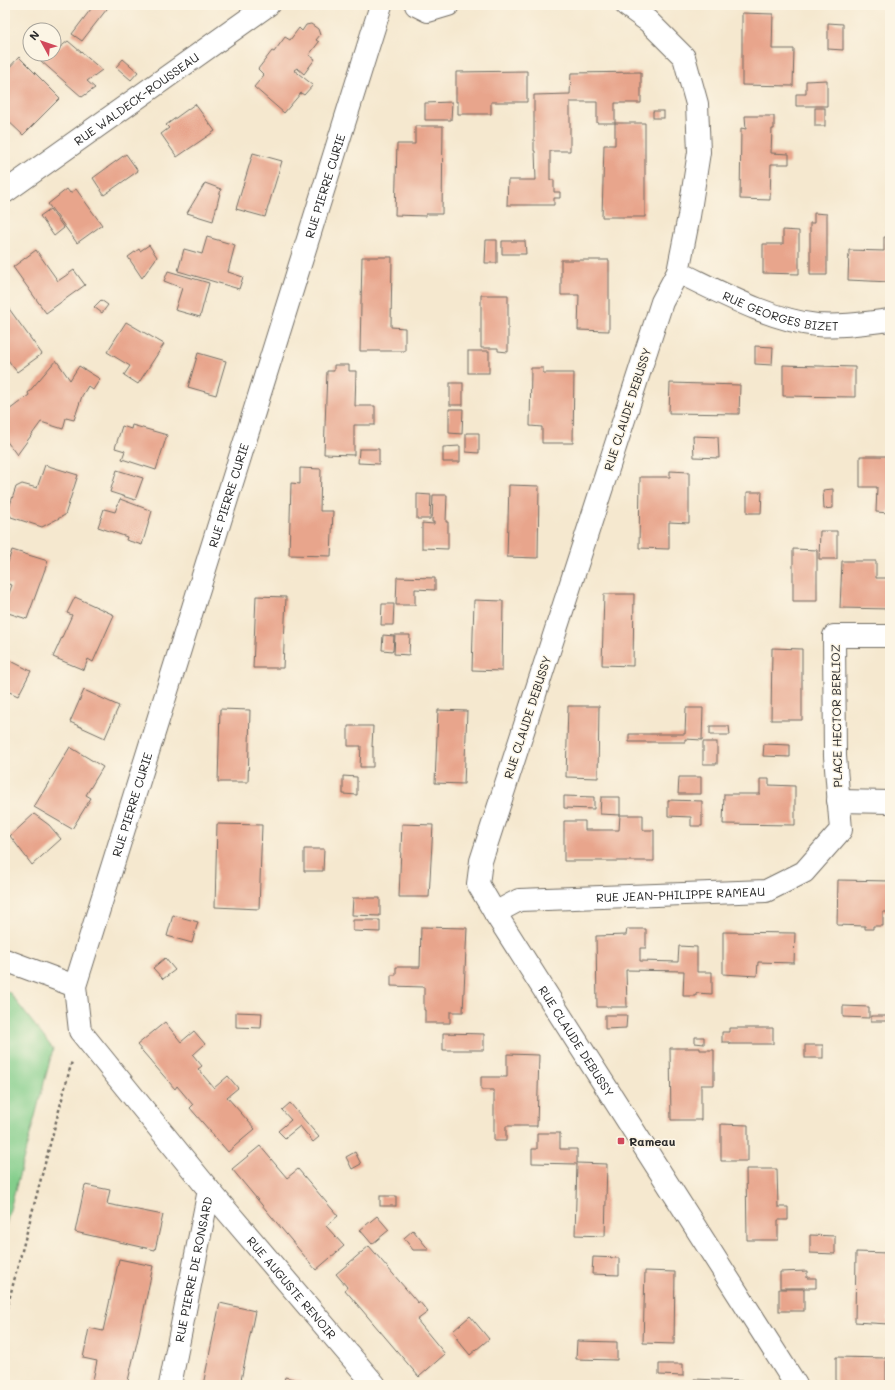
<svg xmlns="http://www.w3.org/2000/svg" width="895" height="1390" viewBox="0 0 895 1390" font-family="Mali,sans-serif">
  <style>
    .green { fill: #83ce8b; stroke: #577c5b }
    .building { fill: #e8a58c }
    .lines { fill: none; stroke-linecap: round; stroke-linejoin: round }
    .minor-casing { stroke: #726d64; stroke-width: 24 }
    .path { stroke: #726d64; stroke-width: 2.5; stroke-dasharray: 3 3; stroke-linecap: butt }
    .minor { stroke: #fff; stroke-width: 22 }
    .poi-dot { fill: #d1495b; stroke: #fcf5e5; stroke-width: 1.5 }
    .labels { text-anchor: middle; dominant-baseline: central; stroke-width: 3; stroke-linejoin: round; paint-order: stroke }
    .street-label { font-size: 12px; fill: #2b2b2b; stroke: #fcf5e5 }
    .poi-label { font-size: 12px; font-weight: bold; fill: #2b2b2b; stroke: #fcf5e5; text-anchor: start }
  </style>
  <rect width="100%" height="100%" fill="#fcf5e5"/>
  <filter id="ink" filterUnits="userSpaceOnUse"><feTurbulence type="fractalNoise" baseFrequency=".025" numOctaves="2"/><feDisplacementMap in="SourceGraphic" scale="8" xChannelSelector="R" yChannelSelector="G"/><feConvolveMatrix kernelMatrix="1 2 1 2 8 2 1 2 1" color-interpolation-filters="sRGB"/></filter>
  <filter id="wash" filterUnits="userSpaceOnUse"><feTurbulence type="fractalNoise" baseFrequency=".012" numOctaves="4" result="noise"/><feDisplacementMap in="SourceGraphic" scale="16" xChannelSelector="R" yChannelSelector="G"/><feGaussianBlur stdDeviation="0.9" result="paint"/><feColorMatrix in="noise" values="0 0 0 0 0 0 0 0 0 0 0 0 0 0 0 0 0 1.4 0 .05"/><feComposite in="paint" operator="in"/></filter>
  <g filter="url(#wash)">
    <rect width="100%" height="100%" fill="#f5e8cf"/>
    <path class="green" d="M5,991L9,992L53,1049L5,1228Z"/>
    <g id="blocks">
      <g class="building">
        <path d="M94,5H110L82,41L72,34Z"/>
        <path d="M742,13L773,14L772,49H794L793,86L742,85Z"/>
        <path d="M828,23L843,24V50L828,49Z"/>
        <path d="M311,24L318,29L320,35L316,40L319,42L309,55L315,59L304,74L297,68L294,70L313,85L304,95L301,93L284,113L254,87L264,75L258,69L272,51L274,52L285,37L290,40L299,28L302,31L306,25Z"/>
        <path d="M68,41L102,70L87,81L95,88L82,97L41,61L51,54H54V52Z"/>
        <path d="M19,57L60,98L23,135L5,118V72Z"/>
        <path d="M123,59L138,72L131,80L116,67Z"/>
        <path d="M527,71V102H491V114H458V102H456V72Z"/>
        <path d="M641,72V103H615V123H597V102H570V151H550V180H554V192H560V198H554V205H507L508,180H536L535,151H534V95L570,94L571,73Z"/>
        <path d="M827,80V106H796V94H806V81Z"/>
        <path d="M452,102L451,120H425V103Z"/>
        <path d="M195,104L215,131L177,157L161,134L169,128L166,125Z"/>
        <rect x="815" y="108" width="10" height="18"/>
        <rect x="653" y="111" width="11" height="7"/>
        <path d="M745,116H774V129H772L771,153L789,154V164H771L770,200L740,199L741,128L746,129Z"/>
        <path d="M615,123H645V217H602L604,145H615Z"/>
        <path d="M415,126H443L442,214H426V216L395,215L397,144H415Z"/>
        <path d="M253,153L282,161L265,217L236,209Z"/>
        <path d="M126,154L138,171L104,195L93,178Z"/>
        <path d="M205,183L221,189L213,221L187,213Z"/>
        <path d="M67,189L70,193L76,189L102,225L77,243L48,204Z"/>
        <path d="M50,209L64,228L54,236L40,216Z"/>
        <path d="M814,213L827,214V275H810V223H814Z"/>
        <path d="M783,230L799,231V274L763,273V244H783Z"/>
        <path d="M207,237L235,245L228,272L243,277L239,289L178,271L184,249L202,254Z"/>
        <path d="M884,237H890V282L848,280L849,250L884,251Z"/>
        <path d="M486,240H497V263H485Z"/>
        <path d="M502,241H525L526,254H502Z"/>
        <path d="M149,245L157,257L142,278L128,257L139,249L140,251Z"/>
        <path d="M36,250L58,281L74,270L85,285L46,313L13,267Z"/>
        <path d="M362,257H392L391,327L405,328V351H360Z"/>
        <path d="M561,260H609V331L578,330L579,295H561Z"/>
        <path d="M168,271L209,283L200,317L175,310L182,288L164,281Z"/>
        <path d="M481,295H508V352L498,351V348H481Z"/>
        <path d="M101,300L108,305L102,313L94,307Z"/>
        <path d="M7,306L42,354L17,372L5,356V307Z"/>
        <path d="M126,322L164,344L138,384L124,375L130,366L107,352Z"/>
        <path d="M755,346L773,347L772,365L755,364Z"/>
        <rect x="468" y="351" width="21" height="22"/>
        <path d="M198,353L226,361L216,395L188,387Z"/>
        <path d="M56,360L70,380L79,366L100,379L93,390L88,386L82,396L74,420L66,418L63,429L41,422L17,455L5,439V413L29,395L28,393Z"/>
        <path d="M334,365H349V371H356L355,406H375V425H354V455L324,454L327,371H334Z"/>
        <path d="M783,365L855,367V397L783,396Z"/>
        <path d="M531,368H543V373H574L573,443H542V427L530,426Z"/>
        <rect x="450" y="383" width="13" height="22"/>
        <path d="M670,383L740,385L739,414L669,413Z"/>
        <path d="M449,409H463L462,434L449,433Z"/>
        <path d="M132,425L167,435L156,470L122,459L125,451L115,448L122,426L131,429Z"/>
        <path d="M466,433H479V453L466,452Z"/>
        <path d="M693,436L718,437L719,458L694,457Z"/>
        <path d="M460,446V462H443V447Z"/>
        <path d="M359,449H379V464L358,463Z"/>
        <path d="M860,456H890L889,513L876,512L877,487H860Z"/>
        <path d="M45,465L78,475L65,515L42,527L11,517L8,511L16,487L22,484L37,488Z"/>
        <path d="M300,468L321,469L320,511H333L331,556L289,555L291,483L300,484Z"/>
        <path d="M117,470L143,478L135,500L110,492Z"/>
        <path d="M670,471L689,472V523L669,522V549L639,548L640,477H670Z"/>
        <path d="M509,485L539,486L538,558L507,557Z"/>
        <path d="M833,489V508L824,509L823,490Z"/>
        <path d="M747,492H762L761,513H747Z"/>
        <path d="M417,494L431,495L430,519H417Z"/>
        <path d="M433,495H447L446,522H448V549L422,548V523L434,524V522H432Z"/>
        <path d="M120,499L152,511L142,545L126,540L127,537L98,527L104,509L115,512Z"/>
        <path d="M820,531H837V559H819Z"/>
        <path d="M793,549L817,550V601H793Z"/>
        <path d="M12,550L48,561L27,619L5,612V604L12,585L5,583V571Z"/>
        <path d="M842,561H876V578H890V609L840,608Z"/>
        <path d="M397,577L435,578V590L415,589V605H396Z"/>
        <path d="M604,594H634L633,666L602,665Z"/>
        <path d="M256,596L286,597L283,668H253Z"/>
        <path d="M75,597L114,615L93,662L88,659L84,670L53,657L72,615L67,613Z"/>
        <path d="M474,600L503,601L502,671L472,670Z"/>
        <path d="M382,604H394L393,625H381Z"/>
        <path d="M383,635L394,636L393,651L382,650Z"/>
        <path d="M395,635H410L409,655L394,654Z"/>
        <path d="M772,648L802,649V720H771Z"/>
        <path d="M5,658L31,671L18,696L5,690Z"/>
        <path d="M84,690L119,706L105,738L70,722Z"/>
        <path d="M568,706H599L598,778L566,777Z"/>
        <path d="M686,708H703L702,740L685,739V742H629V734H685Z"/>
        <path d="M220,709L250,710L248,782H218Z"/>
        <path d="M438,710L467,711L464,784L435,783Z"/>
        <path d="M348,726H373L372,747L373,746V767H360L361,746H348Z"/>
        <path d="M710,726H729L730,735H710Z"/>
        <rect x="703" y="742" width="14" height="22"/>
        <path d="M764,744L790,745V757L763,756Z"/>
        <path d="M70,747L103,767L86,795L91,798L72,829L34,807Z"/>
        <path d="M343,776L357,777V795L343,794Z"/>
        <path d="M679,777H701V794H678Z"/>
        <path d="M760,779H769V785L795,786V825L723,824L724,794H760Z"/>
        <path d="M564,796L594,797V809L564,808Z"/>
        <path d="M601,797H620V815L600,814Z"/>
        <path d="M668,800L702,801V826H691V817L668,816Z"/>
        <path d="M34,814L49,825L61,839L32,865L10,836Z"/>
        <path d="M620,815H643V830H654V861H564V821H585V830H619Z"/>
        <path d="M217,824L262,825L259,909L215,907Z"/>
        <path d="M402,824L433,825L429,897H399Z"/>
        <path d="M304,849H324L323,871H304Z"/>
        <path d="M838,880L890,881V912H883V926H873V929H865V926L837,925Z"/>
        <path d="M353,898H380V916L352,915Z"/>
        <path d="M173,915L198,922L192,943L167,936Z"/>
        <path d="M353,920H380V932L353,931Z"/>
        <path d="M421,927L467,928L463,1012H450V1023H425V1010H424V987L391,986V975H396V967H420Z"/>
        <path d="M627,929H646V948H640V961L678,962L679,946L697,947V972H712V994L696,993V996H683L684,971L626,970L627,1007H597L596,936L626,935Z"/>
        <path d="M723,932L795,933L794,963L758,962L757,976L723,974Z"/>
        <path d="M165,958L175,970L163,979L153,968Z"/>
        <path d="M843,1006L869,1007V1018L843,1017Z"/>
        <path d="M236,1012L262,1013L261,1028L236,1027Z"/>
        <path d="M605,1015H627L626,1028L605,1029Z"/>
        <rect x="871" y="1016" width="19" height="5"/>
        <path d="M165,1022L181,1042L194,1031L205,1044L193,1055L202,1066L198,1069L214,1088L228,1076L238,1088L227,1097L255,1129L228,1152L190,1108L193,1105L177,1086L175,1089L137,1045Z"/>
        <path d="M729,1028H773V1044H730L729,1042H722V1032H729Z"/>
        <path d="M443,1033L484,1034V1050H443Z"/>
        <path d="M695,1037H704V1044L695,1043Z"/>
        <rect x="805" y="1045" width="18" height="13"/>
        <path d="M670,1048H700V1050H714V1085H701V1120H671Z"/>
        <path d="M507,1054L539,1055L537,1126H506V1141H494V1090H481V1077H507Z"/>
        <path d="M290,1103L319,1137L313,1142L300,1126L285,1138L278,1131L291,1120L282,1110Z"/>
        <path d="M721,1124L748,1125V1161H721Z"/>
        <path d="M537,1133H560V1149H577V1163L607,1164L605,1236L575,1235L577,1164L532,1163V1149H537Z"/>
        <path d="M260,1146L287,1178L298,1169L338,1216L326,1226L344,1246L316,1270L232,1169Z"/>
        <path d="M355,1152L361,1164L352,1169L346,1157Z"/>
        <path d="M746,1169H777L778,1207H788V1220H778V1240H747Z"/>
        <path d="M85,1185L110,1190L107,1204L163,1215L155,1250L75,1232Z"/>
        <rect x="380" y="1196" width="16" height="10"/>
        <path d="M377,1216L389,1230L372,1244L360,1230Z"/>
        <path d="M413,1230L429,1250H413L404,1238Z"/>
        <path d="M810,1235L835,1236V1254L810,1253Z"/>
        <path d="M369,1246L418,1303L419,1301L428,1312L417,1320L445,1354L419,1377L345,1290L347,1287L336,1274Z"/>
        <path d="M856,1252L888,1253V1324L855,1322Z"/>
        <path d="M593,1257L619,1258V1275L592,1274Z"/>
        <path d="M119,1259L153,1266L138,1338L127,1385H92L97,1361L83,1358L89,1328L103,1331Z"/>
        <path d="M645,1271L675,1272L674,1344L643,1343Z"/>
        <path d="M807,1271V1278H816V1288H780V1272Z"/>
        <rect x="779" y="1289" width="25" height="22"/>
        <path d="M220,1303L255,1311L240,1385H203Z"/>
        <path d="M470,1316L489,1339L470,1355L456,1338L458,1337L453,1331Z"/>
        <path d="M577,1341L617,1342V1360L576,1359Z"/>
        <path d="M836,1357L886,1358V1385H836Z"/>
        <path d="M659,1364H683V1376L659,1375Z"/>
        <path d="M285,1377L301,1381L300,1385H283Z"/>
        <path d="M694,1379L742,1381V1385H693Z"/>
      </g>
    </g>
  </g>
  <g filter="url(#ink)">
    <use href="#blocks" fill-opacity="0" stroke="#726d64" stroke-width="1"/>
    <g class="lines">
      <g class="minor-casing">
        <g id="minor">
          <path d="M416,5L428,11L448,5"/>
          <path id="s1" d="M626,5L648,21L684,57L697,104L699,152L689,216L678,272L662,302L481,861L478,884L495,913L796,1385"/>
          <path id="s2" d="M5,192L268,5"/>
          <path id="s3" d="M678,272C720,292 770,320 817,325C841,327 866,323 890,320"/>
          <path d="M838,801L890,802"/>
          <path id="s4" d="M495,913L519,900L766,891L804,872L841,830L835,756L834,636H890"/>
          <path d="M5,960L75,986"/>
          <path id="s5" d="M209,1190L375,1385"/>
          <path id="s6" d="M170,1385L209,1190L80,1031L75,986L381,5"/>
        </g>
      </g>
      <path class="path" d="M5,1315L72,1061"/>
      <use href="#minor" class="minor"/>
    </g>
  </g>
  <rect class="poi-dot" x="617" y="1137" width="8" height="8" rx="2"/>
  <g class="labels">
    <g class="street-label">
      <text stroke="none"><textPath href="#s2" startOffset="161">RUE WALDECK-ROUSSEAU</textPath></text>
      <text stroke="none"><textPath href="#s6" startOffset="1287">RUE PIERRE CURIE</textPath></text>
      <text stroke="none"><textPath href="#s3" startOffset="111">RUE GEORGES BIZET</textPath></text>
      <text transform="translate(627 409) rotate(-72)">RUE CLAUDE DEBUSSY</text>
      <text stroke="none"><textPath href="#s6" startOffset="963">RUE PIERRE CURIE</textPath></text>
      <text transform="translate(836 716) rotate(-91)">PLACE HECTOR BERLIOZ</text>
      <text transform="translate(527 717) rotate(-72)">RUE CLAUDE DEBUSSY</text>
      <text stroke="none"><textPath href="#s6" startOffset="639">RUE PIERRE CURIE</textPath></text>
      <text stroke="none"><textPath href="#s4" startOffset="189">RUE JEAN-PHILIPPE RAMEAU</textPath></text>
      <text stroke="none"><textPath href="#s1" startOffset="1127">RUE CLAUDE DEBUSSY</textPath></text>
      <text stroke="none"><textPath href="#s6" startOffset="118">RUE PIERRE DE RONSARD</textPath></text>
      <text stroke="none"><textPath href="#s5" startOffset="128">RUE AUGUSTE RENOIR</textPath></text>
    </g>
    <g class="poi-label">
      <text x="629" y="1141">Rameau</text>
    </g>
  </g>
  <rect width="895" height="1390" fill="none" stroke="#fcf5e5" stroke-width="20"/>
  <g transform="translate(42 42) rotate(310)"><circle r="19" fill="#fcf5e5" stroke="#a8a49b"/>
  <path d="M0-3L7 15L0 10L-7 15Z" fill="#d1495b"/>
  <text y="-6" font-size="11" font-weight="bold" text-anchor="middle" fill="#2b2b2b">N</text>
  </g>
</svg>
